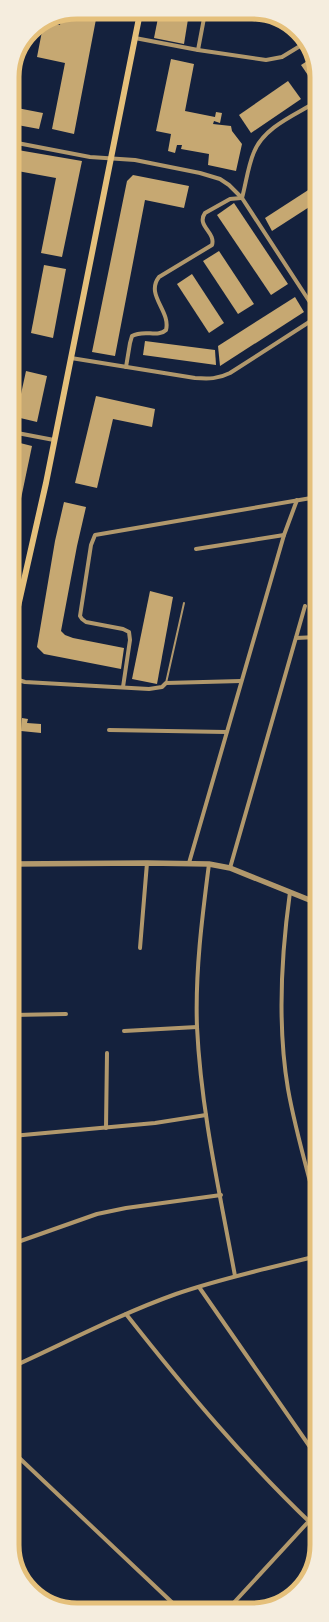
<svg xmlns="http://www.w3.org/2000/svg" width="329" height="1622" viewBox="0 0 329 1622" font-family="Roboto,sans-serif">
  <style>
    .building { fill: #c6a872 }
    .lines { fill: none; stroke-linecap: round; stroke-linejoin: round }
    .service { stroke: #b1986c; stroke-width: 2 }
    .minor { stroke: #b1986c; stroke-width: 4 }
    .tertiary { stroke: #b1986c; stroke-width: 5.5 }
    .secondary { stroke: #e5c07b; stroke-width: 6 }
    .rim { fill: none; stroke: #e5c07b; stroke-width: 5 }
  </style>
  <rect width="100%" height="100%" fill="#14213d"/>
  <g class="building">
    <path d="M77,12H81L79,19L89,12L97,14L74,134L52,129L65,63L37,57L43,26L50,23L60,25L61,19Z"/>
    <path d="M159,13H189L184,44L154,38Z"/>
    <path d="M249,14H268L279,21L249,15Z"/>
    <path d="M312,58L316,69V87L301,65Z"/>
    <path d="M171,59L194,64L185,111L215,117L216,112L222,113L220,123L214,121L213,124L231,126L232,131L242,144L236,171L208,165L209,154L181,149L182,145H177L175,153L168,151L171,134L156,131Z"/>
    <path d="M288,81L301,99L251,133L239,115Z"/>
    <path d="M12,107L43,113L39,129L12,124Z"/>
    <path d="M12,149L82,161L62,257L41,253L56,178L12,170Z"/>
    <path d="M133,175L189,186L184,208L145,200L115,356L92,352L127,181Z"/>
    <path d="M316,185L317,202L272,231L265,218Z"/>
    <path d="M234,203L288,284L271,295L217,215Z"/>
    <path d="M219,251L254,304L238,314L203,261Z"/>
    <path d="M44,265L66,269L53,338L31,333Z"/>
    <path d="M192,274L224,323L209,333L177,284Z"/>
    <path d="M295,297L304,312L220,366L218,346Z"/>
    <path d="M145,341L215,350L216,365L143,355Z"/>
    <path d="M26,371L47,376L37,422L16,417Z"/>
    <path d="M96,396L155,409L152,427L113,419L97,488L75,483Z"/>
    <path d="M12,441L32,446L18,513L12,512Z"/>
    <path d="M64,502L86,507L77,546L61,631L65,635L73,638L124,648L121,669L44,654L37,647L55,541Z"/>
    <path d="M12,514L18,515L13,537H12Z"/>
    <path d="M150,591L173,597L157,684L132,679Z"/>
    <path d="M22,718L28,719L27,723L41,724V733L21,731Z"/>
  </g>
  <g class="lines">
    <path class="service" d="M166,683L184,603"/>
    <g class="minor">
      <path d="M135,38L198,50L266,60L282,57L305,43"/>
      <path d="M198,50L205,13"/>
      <path d="M12,142L90,157L135,160L200,173L220,179L229,185L242,198L317,313"/>
      <path d="M242,198C246,183 248,166 254,152C264,127 295,115 316,102"/>
      <path d="M71,358L195,378C209,379 218,379 230,373L317,317"/>
      <path d="M126,367L130,343L132,336C144,329 158,338 166,330C171,311 145,295 159,277L212,245C216,232 196,226 205,213L230,199L241,198"/>
      <path d="M12,432L54,440"/>
      <path d="M196,549L284,535"/>
      <path d="M296,638L317,637"/>
      <path d="M12,678L25,682L149,689L162,687L166,683L241,681"/>
      <path d="M123,687L130,640L129,632L123,629L86,622L82,619L80,616L91,545L95,535L317,497"/>
      <path d="M109,730L226,732"/>
      <path d="M189,863L284,535L297,500"/>
      <path d="M209,864C202,918 195,973 197,1027C201,1111 220,1194 235,1276"/>
      <path d="M230,868L305,606"/>
      <path d="M290,892C281,957 277,1024 288,1089C295,1129 307,1169 317,1208"/>
      <path d="M140,948L147,863"/>
      <path d="M12,1015L66,1014"/>
      <path d="M124,1031L197,1027"/>
      <path d="M106,1128L107,1053"/>
      <path d="M12,1136L155,1123L206,1115"/>
      <path d="M12,1244L97,1214L126,1208L221,1195"/>
      <path d="M199,1287L317,1457"/>
      <path d="M126,1314C185,1389 247,1463 317,1529"/>
      <path d="M12,1367C67,1342 120,1314 176,1294C222,1278 270,1268 317,1256"/>
      <path d="M13,1452L179,1609"/>
      <path d="M228,1609L309,1521"/>
    </g>
    <path class="tertiary" d="M12,864L147,863L209,864L230,868L317,903"/>
    <path class="secondary" d="M12,633L46,483L140,13"/>
  </g>
  <path d="M0 0H329V1622H0ZM77 19H252A58 58 0 0 1 310 77V1545A58 58 0 0 1 252 1603H77A58 58 0 0 1 19 1545V77A58 58 0 0 1 77 19Z" fill="#f5edde" fill-rule="evenodd"/>
  <path class="rim" d="M77 19H252A58 58 0 0 1 310 77V1545A58 58 0 0 1 252 1603H77A58 58 0 0 1 19 1545V77A58 58 0 0 1 77 19Z"/>
</svg>
